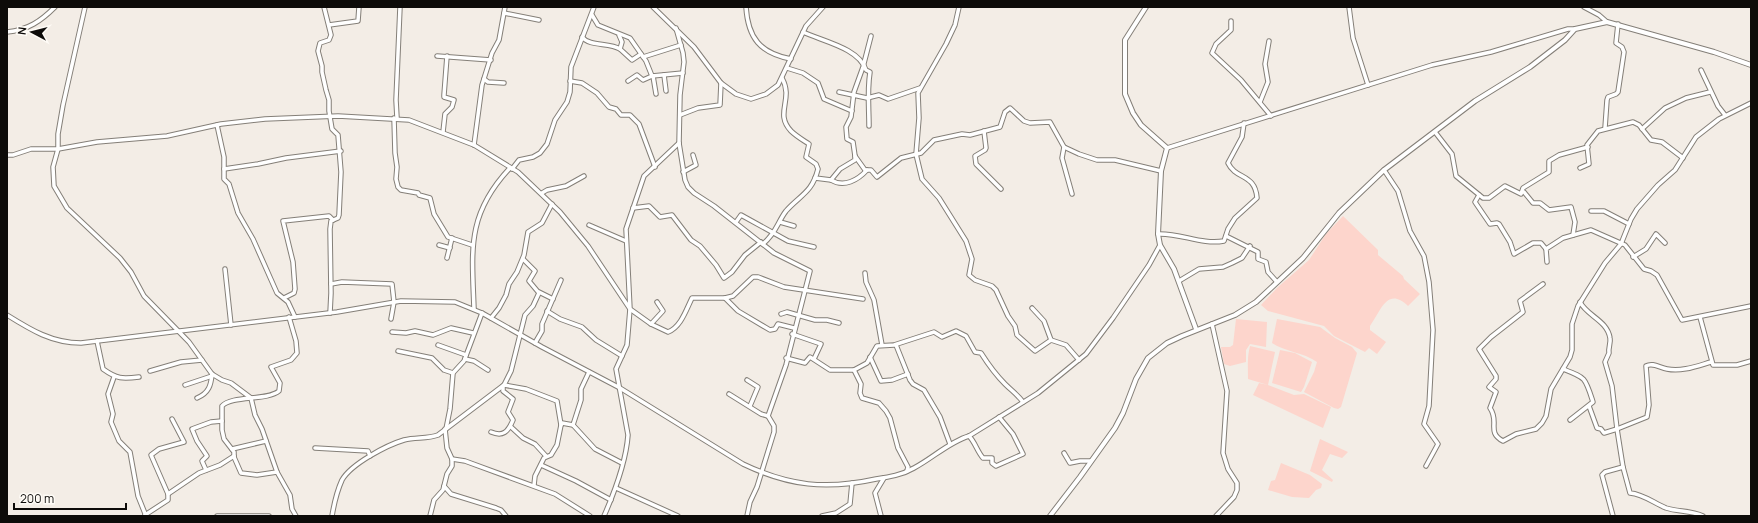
<svg xmlns="http://www.w3.org/2000/svg" width="1758" height="523" viewBox="0 0 1758 523" font-family="Manrope,sans-serif">
  <style>
    .green { fill: #fdd5cc }
    .lines { fill: none; stroke-linecap: round; stroke-linejoin: round }
    .minor-casing { stroke: #847f78; stroke-width: 5.5 }
    .tertiary-casing { stroke: #847f78; stroke-width: 6 }
    .minor { stroke: #fff; stroke-width: 3.5 }
    .tertiary { stroke: #fff; stroke-width: 4 }
  </style>
  <rect width="100%" height="100%" fill="#f3ede6"/>
  <g class="green">
    <path d="M1343,216L1378,250V255L1403,276L1404,279L1420,294L1408,306C1387,286 1381,311 1370,326V330L1386,342L1377,354L1369,348L1365,352L1334,336L1324,326L1268,311L1261,305L1278,287L1309,260L1326,234Z"/>
    <path d="M1236,319L1267,322L1266,347L1250,344L1246,350V362L1230,366L1224,364L1221,347H1230L1233,345Z"/>
    <path d="M1277,319L1320,327L1335,338L1352,347L1357,353L1341,407L1338,409L1334,408L1304,392L1314,372L1317,362C1303,352 1285,352 1272,343Z"/>
    <path d="M1250,346L1275,352L1268,385L1294,395L1304,394L1331,407L1323,428L1253,395L1259,383L1268,385L1248,379C1248,368 1247,357 1250,346Z"/>
    <path d="M1280,350L1295,353L1312,362L1304,387L1301,392L1272,383Z"/>
    <path d="M1320,439L1348,452L1342,458L1330,454L1322,470L1333,480L1332,482L1310,471Z"/>
    <path d="M1281,463L1310,475L1322,484L1321,488L1316,490L1309,498L1292,497L1268,490L1271,481L1275,480Z"/>
  </g>
  <g class="lines">
    <g class="minor-casing">
      <g id="minor">
        <path d="M85,7L63,105L58,134V149L53,167L54,186L67,208L120,258L131,272L144,296L189,342L212,374L222,380L231,383L251,398L255,415L262,429L277,472L290,495L292,509L296,516"/>
        <path d="M324,7L331,35L329,40L320,43L318,51L322,66V72L326,90L329,100V111L332,129L338,135L341,172L339,215L338,218L331,221L330,229L331,293L330,313"/>
        <path d="M653,7L694,47L721,83L736,94L751,99L766,94L778,85L806,26L823,7"/>
        <path d="M746,7C748,38 760,53 791,59"/>
        <path d="M959,7L955,25L946,44L918,93L919,118L916,154L922,179L939,198L966,241L972,259L969,275L975,280L992,286L996,290L1008,316L1015,326L1017,335L1035,351L1051,340L1066,345L1079,360"/>
        <path d="M1349,7L1353,38L1368,85"/>
        <path d="M1584,7L1599,15L1607,22"/>
        <path d="M504,13L539,20"/>
        <path d="M592,15L598,25L630,38L646,61L652,76L683,73"/>
        <path d="M1231,21V30L1216,44L1212,53L1241,80L1271,116"/>
        <path d="M329,25L358,21L359,7"/>
        <path d="M676,28L683,53L684,62L680,95L679,143L685,180L688,187L694,193L714,206L774,253L810,271L786,365L768,416L774,426V432L757,487L750,502L747,516"/>
        <path d="M7,32C28,30 41,21 55,7"/>
        <path d="M803,32C822,41 859,48 866,70L870,72C867,91 869,108 869,126"/>
        <path d="M619,35L622,42L620,49L632,60L641,54"/>
        <path d="M871,36L863,67L854,92L851,117L846,127L847,139L853,142L855,156L865,170H871L877,177L901,158L921,153L934,140L962,134L970,135L1000,127L1005,112L1010,108L1024,121L1030,123L1050,122L1064,147L1079,154L1097,160H1115L1161,171"/>
        <path d="M582,37C590,47 609,42 620,49"/>
        <path d="M437,56L491,60"/>
        <path d="M643,57L681,45"/>
        <path d="M787,68L803,73L818,83L824,99L852,111"/>
        <path d="M1701,70L1718,106L1725,115"/>
        <path d="M664,75L666,91"/>
        <path d="M653,76L656,94"/>
        <path d="M484,79L488,82L504,83"/>
        <path d="M570,81L582,83L597,93L609,107L616,109L621,115H630L639,124L655,167"/>
        <path d="M628,81L637,75L643,80L652,76"/>
        <path d="M839,92L867,98L879,95L888,99L920,88"/>
        <path d="M1260,102L1268,82L1265,64L1269,41"/>
        <path d="M680,115L698,108L720,105L721,83"/>
        <path d="M394,118L395,153L397,167L396,179L398,187L401,190L418,193L419,195L430,198L434,214L448,237L472,245"/>
        <path d="M397,118L396,100L400,7"/>
        <path d="M217,125L224,157V179L229,184L238,213L253,239L277,293L288,302L295,317"/>
        <path d="M1605,128L1607,100L1608,97L1616,94L1618,92L1624,52L1622,47L1616,43L1618,24"/>
        <path d="M1642,129L1665,108L1686,98L1710,92"/>
        <path d="M984,131L986,148L985,150L975,156L976,164L1001,189"/>
        <path d="M443,132L445,114L452,107L454,100L444,97V95L447,56"/>
        <path d="M1435,132L1452,154L1456,176L1483,198H1489L1505,186L1521,194L1523,188L1549,172V161L1559,155L1588,147"/>
        <path d="M679,143L644,176L626,229L630,309L651,324L668,332C681,327 686,310 692,298H725L738,311L770,330L775,329L778,324L794,328"/>
        <path d="M474,145L482,85L492,53L499,40L505,7"/>
        <path d="M1064,147L1062,158L1072,194"/>
        <path d="M1167,148L1432,65L1491,52L1568,29H1575"/>
        <path d="M7,155H13L31,149H58L97,142L167,136L221,124L265,119L338,116L409,120L474,145L518,172L560,212L588,246L630,309L627,345L616,369L628,435C626,463 615,491 604,516"/>
        <path d="M1580,168L1589,164L1587,145L1598,131L1633,122L1639,125L1651,140L1662,142L1683,158"/>
        <path d="M224,169L258,164L286,158L341,151"/>
        <path d="M512,169L519,160L533,157L540,153L547,144L555,120L567,102L570,92L571,67L594,7"/>
        <path d="M1384,170L1398,191L1410,231L1424,256L1429,282L1433,330L1429,406L1424,424L1438,444L1426,466"/>
        <path d="M683,172L696,165L693,155"/>
        <path d="M815,178L831,180L840,169L855,160V156"/>
        <path d="M831,180C844,188 858,180 867,170"/>
        <path d="M1522,192H1524L1533,203H1540L1549,210L1571,207L1575,222L1573,235"/>
        <path d="M542,193L547,190L566,186L584,176"/>
        <path d="M1479,195L1475,202L1477,205L1490,224L1497,223L1499,224L1510,242L1514,254L1533,243H1541L1546,249"/>
        <path d="M633,208L649,206L660,217L672,215L691,240L700,246L716,265L724,278L732,272L745,255L761,242"/>
        <path d="M1591,211H1604L1629,224"/>
        <path d="M736,222L741,215L788,241L814,247"/>
        <path d="M780,222L794,226"/>
        <path d="M589,225L626,241"/>
        <path d="M1158,234C1181,233 1201,245 1224,241L1228,229L1235,218L1257,198C1255,173 1236,180 1228,163L1242,137L1244,123"/>
        <path d="M1226,236L1258,252V259L1266,262L1268,272L1277,282"/>
        <path d="M763,244C777,232 777,223 786,211C800,195 812,193 818,169L816,164L806,157L809,144C803,140 796,136 791,131C774,113 794,100 782,78"/>
        <path d="M439,245L450,248"/>
        <path d="M1633,257L1646,249L1656,234L1665,243"/>
        <path d="M447,258L452,238"/>
        <path d="M1547,262L1546,249L1563,238L1591,230L1625,245L1644,269L1651,271L1657,275L1682,320L1751,306"/>
        <path d="M225,269L231,325"/>
        <path d="M865,273L866,282L874,300L882,345"/>
        <path d="M1179,281L1199,269L1223,267L1232,263L1242,258L1250,246"/>
        <path d="M331,284L342,282L392,284L394,302L391,319"/>
        <path d="M1543,284L1520,301L1523,312L1491,337L1479,349L1496,376V379L1489,387L1496,392L1490,408C1500,422 1486,432 1503,441L1516,434L1536,429L1542,423L1546,416L1551,389L1570,357L1572,350V324L1578,306L1605,263L1621,244L1631,219L1637,209L1658,185L1675,170L1696,137L1719,119L1751,103"/>
        <path d="M539,292L553,299"/>
        <path d="M284,298L294,293L295,289L293,262L283,221L329,216L333,220"/>
        <path d="M725,298L733,296L753,277H758L784,287L863,299"/>
        <path d="M1580,302C1587,316 1607,320 1610,338C1611,343 1608,348 1609,353L1605,362L1612,386L1617,429L1604,433L1601,429L1597,428L1589,406"/>
        <path d="M1032,308L1044,321L1051,340"/>
        <path d="M474,309C472,250 466,215 510,168"/>
        <path d="M547,311L560,319L582,327L596,340L622,356"/>
        <path d="M781,314L787,312L815,320H827L839,323"/>
        <path d="M7,315C31,330 52,343 81,343L337,312L401,301L455,302L482,313L542,347L620,388L743,464C789,486 826,490 876,479C889,477 902,475 914,468C933,458 949,442 969,436L1038,393L1086,354L1113,318L1149,265L1160,245"/>
        <path d="M1700,317L1713,365H1737L1751,361"/>
        <path d="M491,318L499,308L506,295L509,284L517,272L524,255L528,232L542,223L552,204"/>
        <path d="M651,324L663,311L657,302"/>
        <path d="M1212,324L1227,391L1223,453L1228,469L1237,483V490L1234,497L1216,516"/>
        <path d="M392,332L406,333L415,331L433,335L451,328L473,333"/>
        <path d="M792,334L821,344L814,359"/>
        <path d="M97,341L103,369C117,379 122,379 139,377"/>
        <path d="M535,343L542,331V324L561,280"/>
        <path d="M438,345L466,355"/>
        <path d="M896,345L910,380L913,384L924,390L940,417L950,444"/>
        <path d="M398,351L432,358L444,370L453,373"/>
        <path d="M870,357L881,381L892,380L908,374"/>
        <path d="M786,358L805,363L810,357L830,370H854L867,363L877,346L894,345L934,332L942,337L956,331L966,336L975,352L981,353C988,364 996,375 1005,384C1012,391 1017,394 1023,402"/>
        <path d="M465,359L474,361L488,370"/>
        <path d="M1563,369C1586,378 1585,377 1593,402L1570,420"/>
        <path d="M854,370L861,384L860,393L862,398L879,403L886,411L890,418L898,448L908,467L907,471"/>
        <path d="M150,371L181,362L202,360"/>
        <path d="M114,377L108,394L113,414L111,422L119,441L130,452L138,496L146,516"/>
        <path d="M747,380L758,387L750,406"/>
        <path d="M185,385L212,376"/>
        <path d="M504,385L526,389L557,401L561,425"/>
        <path d="M729,394L761,414L768,416"/>
        <path d="M197,398C209,393 211,385 212,374"/>
        <path d="M573,425L595,449L622,463"/>
        <path d="M511,427L523,438L535,444L546,456"/>
        <path d="M446,429L450,409L453,373L464,361L482,313"/>
        <path d="M491,432C503,437 508,432 513,420L508,412L513,399L503,391V386"/>
        <path d="M969,436C975,442 977,451 983,458H992V463L996,466L1023,454L1013,434L999,417"/>
        <path d="M315,448L368,451L370,456"/>
        <path d="M232,449L266,441"/>
        <path d="M1064,453L1070,463L1080,461H1091"/>
        <path d="M452,459L465,461L555,494L590,516"/>
        <path d="M541,465L576,481L611,500"/>
        <path d="M1623,467L1630,493C1643,494 1654,503 1666,508C1678,512 1691,510 1703,516"/>
        <path d="M206,470L202,461L207,456L197,441L192,429L211,422L222,421"/>
        <path d="M277,472L257,475L241,473L234,457V452L224,439L222,430V406C232,395 267,401 279,391L280,383L271,367L291,360L297,353L296,341L289,317"/>
        <path d="M534,485L535,476L544,458L551,455L557,445L561,425L562,423L573,425L581,400V389L589,372"/>
        <path d="M444,486L451,494L496,508L501,510L506,516"/>
        <path d="M616,488L678,516"/>
        <path d="M168,494L151,455L159,449L184,442L172,419"/>
        <path d="M145,515L168,500V494L199,473L220,465L234,456"/>
        <path d="M217,516H269"/>
        <path d="M332,516C334,504 337,491 342,480C351,464 387,445 404,440C416,437 427,439 438,435L504,385L511,371L525,315L533,306L539,293L529,281L535,271L523,259"/>
        <path d="M430,516L434,500L443,490L447,474L452,466V459L447,448L445,429"/>
        <path d="M822,516L836,513L850,504L852,483"/>
        <path d="M881,516L875,493L884,478"/>
        <path d="M1613,516L1602,475L1605,472L1623,467L1617,429L1647,417L1649,405L1646,366C1653,362 1660,368 1667,369C1682,372 1697,366 1711,362"/>
      </g>
    </g>
    <g class="tertiary-casing">
      <g id="tertiary">
        <path d="M1146,7L1125,40V94L1133,113L1141,125L1167,148L1161,171L1158,234L1160,245L1174,269L1196,329"/>
        <path d="M1050,516L1080,477L1115,428L1123,413L1136,379L1148,358L1167,343L1182,336L1235,315L1256,302L1303,258L1339,213L1384,170L1475,101L1530,67L1565,40L1575,29L1607,22L1714,52L1751,65"/>
      </g>
    </g>
    <use href="#minor" class="minor"/>
    <use href="#tertiary" class="tertiary"/>
  </g>
  <rect width="1758" height="523" fill="none" stroke="#0d0b09" stroke-width="16"/>
  <g transform="translate(32 32) rotate(277)" stroke="#fefbf6" stroke-width="3" paint-order="stroke">
  <path d="M0-3L7 15L0 10L-7 15Z" fill="#0d0b09"/>
  <text y="-6" font-size="11" font-weight="bold" text-anchor="middle" fill="#0d0b09">N</text>
  </g>
  <path d="M14 503v6h112v-6" fill="none" stroke="#0d0b09" stroke-width="2"/>
  <text x="20" y="503" font-size="12" fill="#0d0b09" stroke="#fefbf6" stroke-width="3" paint-order="stroke">200 m</text>
</svg>
